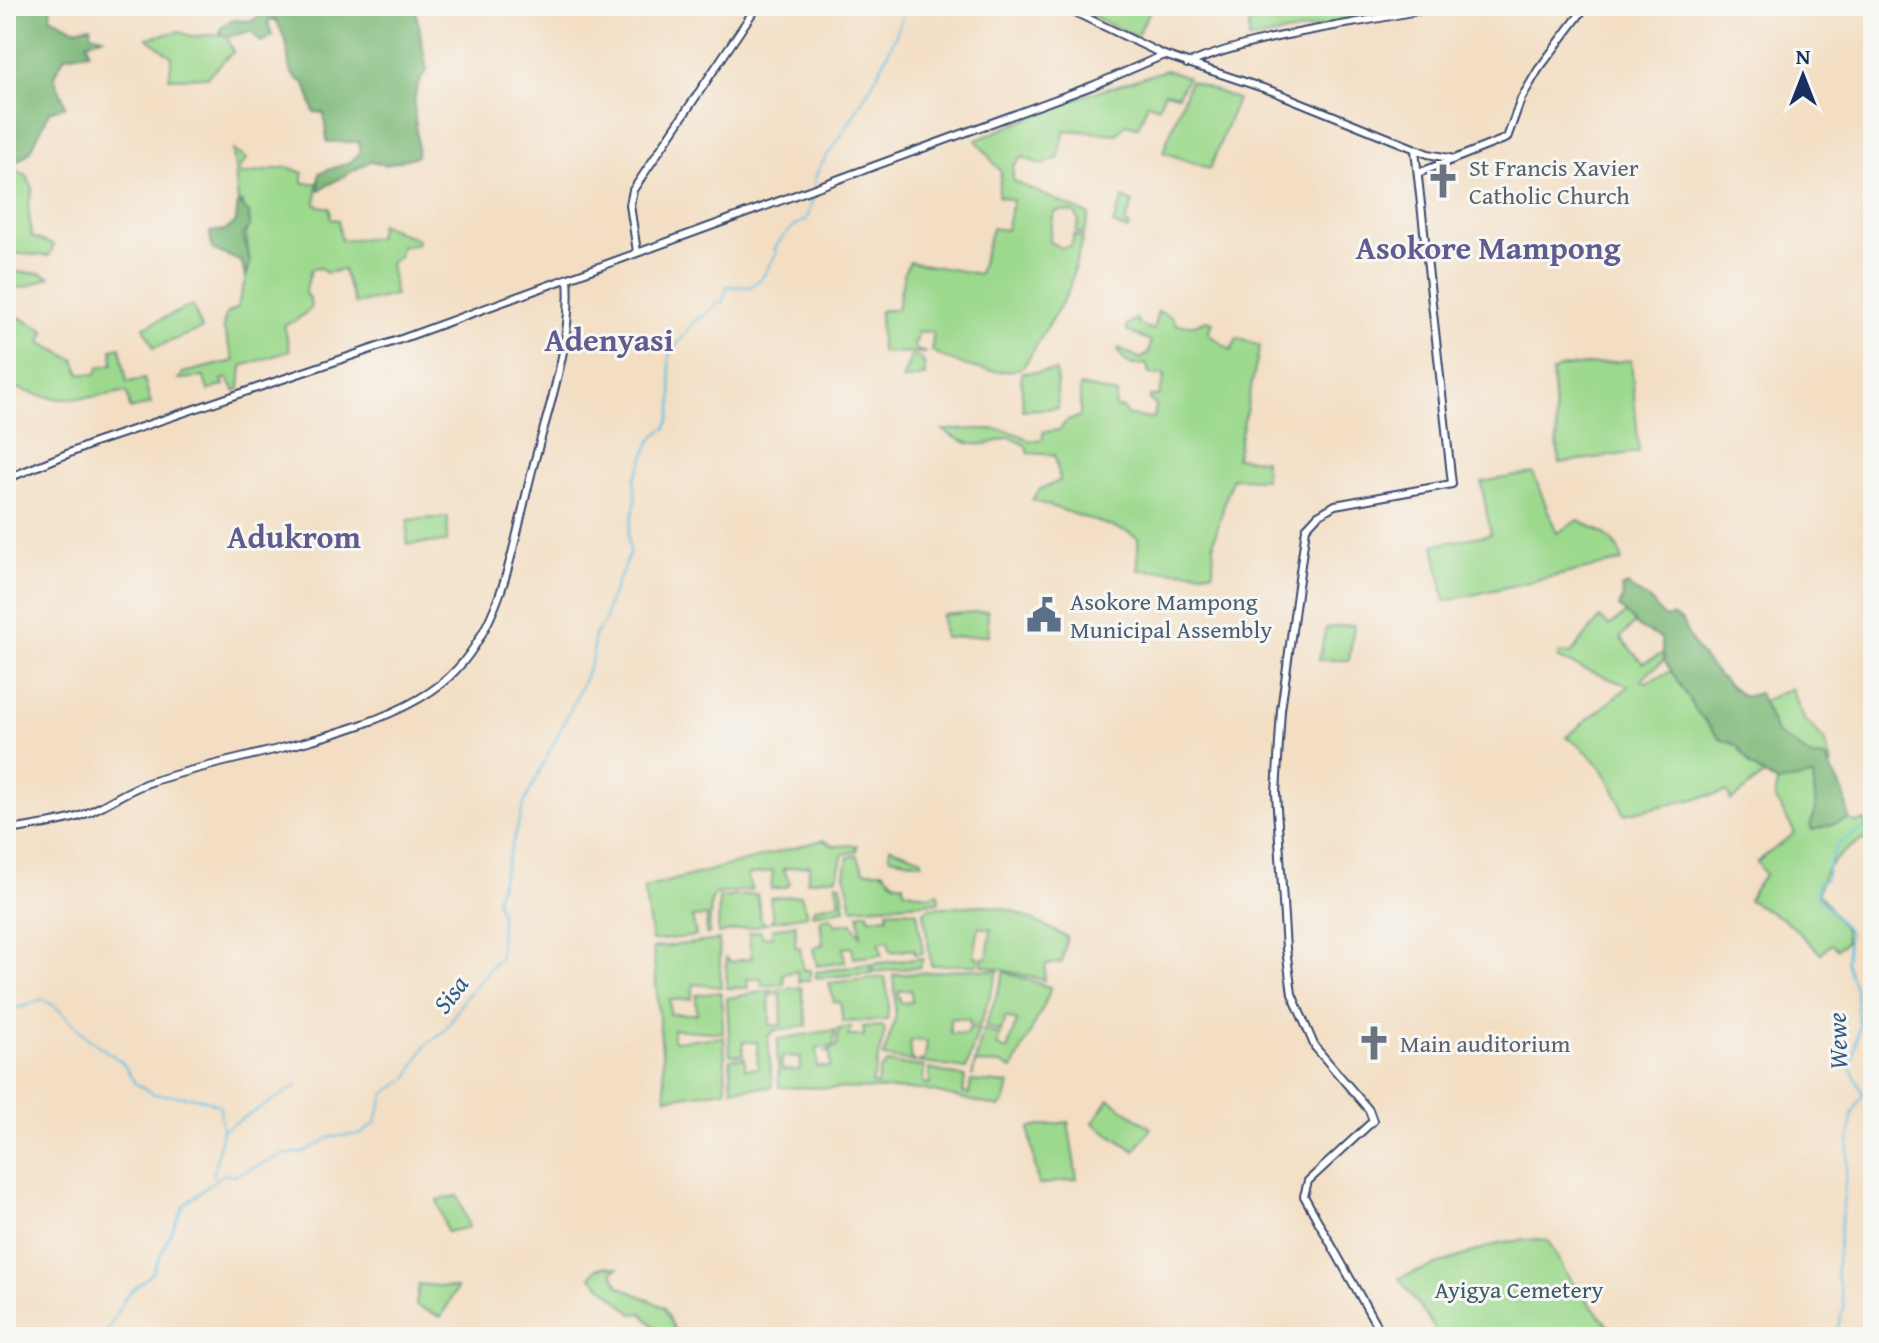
<svg xmlns="http://www.w3.org/2000/svg" width="1879" height="1343" viewBox="0 0 1879 1343" font-family="'Gentium Book Plus',serif">
  <style>
    .green { fill: #9cd98d; stroke: #5c8476; stroke-width: 2 }
    .forest { fill: #7db978; stroke: #4c746b; stroke-width: 2 }
    .lines { fill: none; stroke-linecap: round; stroke-linejoin: round }
    .stream { stroke: #64c0e2; stroke-width: 2 }
    .minor-casing { stroke: #3b496d; stroke-width: 10 }
    .minor { stroke: #fff; stroke-width: 6 }
    .labels { text-anchor: middle; dominant-baseline: central; stroke-width: 6; stroke-linejoin: round; paint-order: stroke }
    .worship-label { font-size: 24px; fill: #5b616d; stroke: #f6f6f2; text-anchor: start }
    .service-label { font-size: 24px; fill: #4e5e75; stroke: #f6f6f2; text-anchor: start }
    .park-label { font-size: 24px; fill: #3b5a6a; stroke: #f6f6f2 }
    .water-label { font-size: 26px; font-style: italic; fill: #315a86; stroke: #f6f6f2 }
    .district-label { font-size: 32px; font-weight: bold; fill: #615b8f; stroke: #f6f6f2 }
  </style>
  <rect width="100%" height="100%" fill="#f6f6f2"/>
  <filter id="ink" filterUnits="userSpaceOnUse"><feTurbulence type="fractalNoise" baseFrequency=".0125" numOctaves="2"/><feDisplacementMap in="SourceGraphic" scale="16" xChannelSelector="R" yChannelSelector="G"/><feConvolveMatrix kernelMatrix="1 2 1 2 8 2 1 2 1" color-interpolation-filters="sRGB"/></filter>
  <filter id="wash" filterUnits="userSpaceOnUse"><feTurbulence type="fractalNoise" baseFrequency=".006" numOctaves="4" result="noise"/><feDisplacementMap in="SourceGraphic" scale="32" xChannelSelector="R" yChannelSelector="G"/><feGaussianBlur stdDeviation="1.8" result="paint"/><feColorMatrix in="noise" values="0 0 0 0 0 0 0 0 0 0 0 0 0 0 0 0 0 1.4 0 .05"/><feComposite in="paint" operator="in"/></filter>
  <g filter="url(#wash)">
    <rect width="100%" height="100%" fill="#f3dec3"/>
    <g class="green">
      <path d="M1084,6H1144L1151,9L1136,37L1082,11Z"/>
      <path d="M1212,6H1366L1367,18L1249,40V16Z"/>
      <path d="M180,31C196,43 211,29 227,37L233,52L207,77L169,78L172,57L147,38Z"/>
      <path d="M1166,70L1188,77L1178,95L1165,92L1158,107L1148,103L1138,127L1126,124L1117,134L1065,130L1058,159L1041,165L1023,157L1013,166V181L1089,215L1084,234L1076,232L1079,221L1075,213L1061,210L1054,213L1049,242L1061,248L1071,246L1074,235L1083,237L1068,292L1024,366C1000,380 954,364 932,351L933,332L918,331L917,341L913,342L916,350L927,353L881,352L880,311L897,309L905,270L910,262L979,274L992,228L1006,230L1013,200L998,196L1001,172L976,140L1080,97Z"/>
      <path d="M1190,81L1237,99L1210,169L1163,152Z"/>
      <path d="M233,150L247,159L238,169L241,175L288,167L303,173V183H317L316,205L330,208L331,219L338,220L341,240L377,238L380,224L418,240L416,245L401,246L399,257L390,263L395,295L355,304L343,270L326,273L321,268L311,269L305,294L310,298L311,308L297,320L284,325L290,351L242,366L240,389L235,391L227,378L222,380L224,385L208,391L204,377L179,379L183,373L234,361L223,327L226,314L237,308L250,264L242,202H238Z"/>
      <path d="M6,168L26,175L33,188L28,206L32,237L54,245L49,256L6,253Z"/>
      <path d="M1123,198L1133,203L1125,222L1130,227L1127,230L1113,224Z"/>
      <path d="M6,272L40,273L50,277L26,287L13,288L6,297Z"/>
      <path d="M192,305L202,329L154,348L144,327Z"/>
      <path d="M1158,311L1172,317L1177,325H1194L1207,320L1213,322L1208,334L1231,350L1237,338L1260,346L1236,458L1264,460L1265,479L1232,478L1214,540L1213,572L1138,570V538L1128,532L1032,500L1040,489L1060,481L1055,455L1029,453L1025,445L1010,437C981,448 968,448 943,430C971,430 1007,424 1030,441L1043,439V432L1059,430L1066,422L1080,416V386L1117,394L1115,408H1123L1128,416L1154,418L1156,405L1150,401V396H1159L1165,375L1149,374L1147,364C1132,367 1127,365 1118,352L1119,348L1141,359L1149,353L1151,341L1127,331V325L1136,319L1140,325L1153,330Z"/>
      <path d="M15,315L45,331L41,343L75,360L80,374H96L99,367L113,364L112,349L120,347L127,382L144,379L151,404L130,409L127,393L123,392C72,401 55,404 6,384V321L10,322Z"/>
      <path d="M911,356H917L924,362L925,376L902,380Z"/>
      <path d="M1631,360L1639,452L1559,463L1552,372L1559,368Z"/>
      <path d="M1056,371L1058,408L1023,410L1021,373Z"/>
      <path d="M1533,473L1557,533L1578,520C1597,530 1619,537 1622,561L1445,601L1434,545L1491,534L1481,482Z"/>
      <path d="M448,517L447,542L407,544L408,520Z"/>
      <path d="M987,611L989,635L944,638L942,615Z"/>
      <path d="M1627,613L1636,622L1620,638L1643,663L1664,653V660L1641,679L1646,682L1672,671L1720,739L1737,745L1751,766L1764,775L1731,801L1727,792L1624,814C1612,779 1597,755 1566,737L1629,686L1558,659V653L1571,654L1600,618L1609,626Z"/>
      <path d="M1354,625L1349,660H1319L1326,628Z"/>
      <path d="M1791,688L1804,719L1824,740L1832,766L1825,758L1812,757L1776,733L1763,701Z"/>
      <path d="M1813,775L1816,809L1812,830L1849,819L1856,823L1864,820L1869,837C1847,847 1820,867 1819,893L1845,930L1846,942L1837,949L1831,944L1821,954L1787,921L1748,900L1765,874L1757,862L1795,833L1775,798L1777,783Z"/>
      <path d="M823,840L834,846L857,845V851L843,854L837,877L807,881L810,865L783,869L790,883L786,887L771,889L773,871L747,875L752,890L715,894L711,902L709,934H706L707,916L692,917L696,936L652,941L644,888Z"/>
      <path d="M890,847L922,859V863L890,857Z"/>
      <path d="M857,855L864,871H883L894,882L903,884L904,890L930,896L938,892L939,902L852,908L845,874L848,857Z"/>
      <path d="M836,883L841,884L845,909L812,914L814,908L840,902Z"/>
      <path d="M757,894L761,920L766,924L718,934L719,898Z"/>
      <path d="M801,895L807,915L770,922L773,919L770,898Z"/>
      <path d="M984,905L1014,911L1067,937L1062,963L1046,964L1044,980L982,965V958H987L991,929L979,927L974,956L979,958L978,965H931L924,912L928,908Z"/>
      <path d="M904,910L917,912L923,953L915,954L914,949L891,952L888,940L879,942L882,955L854,958L852,947L843,948L845,962L817,966L813,948L823,944L820,919L831,917L836,925L852,923L861,936L859,914L868,912L869,918L888,916L887,911Z"/>
      <path d="M796,924L795,947H800L803,970H810V980L799,982L797,971L783,974L784,984L762,986L761,978L747,979L748,988H727L726,958L731,962L752,958L748,933L761,931L762,937L772,936V929Z"/>
      <path d="M719,940L721,987L694,984L691,999L670,1000V1014H697L696,995L721,992L723,1033L673,1029V1041L724,1037L726,1090L666,1098L653,948Z"/>
      <path d="M923,958L920,967L873,972L872,964Z"/>
      <path d="M869,964L871,973L816,978V972Z"/>
      <path d="M972,969L998,971L980,1025L969,1024V1019L950,1018V1033L967,1034L969,1028H979L966,1069L918,1062L925,1059L927,1041L911,1040L910,1057L915,1062L883,1057L895,1019V999L900,998V1003L912,1002L911,990L899,991V995L895,996L893,975Z"/>
      <path d="M1005,972L1050,987C1052,995 1019,1052 1013,1069L1001,1064L975,1063L972,1077L983,1030L1000,1035L997,1046L1007,1050L1017,1021L1006,1017L1001,1031L985,1027Z"/>
      <path d="M885,977L889,1001L887,1020L843,1022L840,1002H834L829,983Z"/>
      <path d="M801,987L807,1026L773,1031L768,1036L772,1087L732,1089L730,1059L745,1058V1069L758,1068L757,1042H743V1055H730L727,998L773,990V994L769,995L770,1025H782L781,995L777,994L776,990Z"/>
      <path d="M882,1026L885,1030L872,1084L877,1085L880,1070L887,1063L924,1067L923,1083L930,1084L929,1069L965,1077L963,1093L969,1094L971,1081L1009,1084L1004,1103L999,1107L924,1090L779,1087L778,1065H782V1070H800L801,1057L783,1056L782,1062H777L778,1039L835,1030L833,1046L817,1048V1067H830V1052L826,1051L837,1046L838,1029L851,1027L849,1036H864L863,1027Z"/>
      <path d="M1109,1099L1151,1128L1135,1151L1093,1123Z"/>
      <path d="M1068,1122L1077,1179L1038,1185L1029,1128Z"/>
      <path d="M458,1196L469,1227L447,1232L437,1200Z"/>
      <path d="M1539,1239L1548,1241L1569,1278L1614,1333L1613,1337H1441L1399,1278L1502,1242Z"/>
      <path d="M606,1266L618,1268L612,1271L619,1286L664,1307L678,1337H658L660,1333L642,1313L633,1314C618,1302 607,1289 591,1277L596,1269Z"/>
      <path d="M419,1284L457,1288L441,1317L416,1306Z"/>
    </g>
    <g class="forest">
      <path d="M6,6H51L50,17L74,29L91,26V34L103,37L87,42L89,52L65,56L54,76L66,106L50,111L30,152L8,168Z"/>
      <path d="M263,6H415L427,71C404,94 420,127 417,156L386,165L371,161L319,190V173L351,162L360,152L359,142H327L324,113L314,112L305,83C286,76 289,63 287,46C285,38 280,29 277,21L272,19L268,22L272,36L261,42L251,31L227,37L220,33L221,28L231,20L252,21L259,16Z"/>
      <path d="M238,202L249,213L250,226L243,234L250,264L245,277L242,262L212,249L210,232L226,230L236,222Z"/>
      <path d="M1627,585L1652,602L1664,618L1673,616L1682,621C1692,649 1719,680 1744,697L1759,693L1776,733L1812,757L1825,758L1845,796L1849,819L1813,830L1810,826L1816,809L1813,776L1777,783L1751,766L1737,745L1720,739L1697,712L1664,660L1661,638L1641,629L1619,607L1623,596L1621,588Z"/>
    </g>
    <g class="lines">
      <g class="stream">
        <path d="M814,185C815,166 832,152 841,136C865,96 894,52 905,6"/>
        <path d="M6,1008L22,1007L42,999L56,1007L89,1039L122,1062L135,1083L153,1094L200,1098L220,1106L222,1131L213,1177"/>
        <path d="M223,1130L297,1086"/>
        <path d="M104,1337L126,1296L152,1273L184,1205L223,1174L233,1176L286,1154L303,1153L331,1137L361,1134L375,1123L385,1093L407,1079L426,1045L445,1030L465,998L500,957L501,915L496,899L525,801L575,700L593,657L594,636L605,621L607,607L630,553L628,535L636,498L634,478C648,459 643,439 666,428C678,405 669,381 669,356L695,320L705,316L717,303L722,304L727,286L750,287L762,278L777,252L774,249C784,235 791,226 807,219L815,191"/>
        <path d="M1835,1337L1844,1307L1836,1272L1852,1114L1863,1094L1851,1068L1859,1027L1855,989L1846,962L1849,932L1818,897L1817,884L1826,879C1835,834 1841,845 1873,822"/>
      </g>
    </g>
  </g>
  <g filter="url(#ink)">
    <g class="lines">
      <g class="minor-casing">
        <g id="minor">
          <path d="M1062,6L1164,55L1275,92L1428,154L1454,159L1507,138L1521,99L1538,70L1586,6"/>
          <path d="M1187,64C1267,31 1356,26 1439,6"/>
          <path d="M1418,173L1452,160"/>
          <path d="M637,252L630,205L633,190L757,6"/>
          <path d="M6,479L94,443L404,338L744,214L1092,86L1164,55"/>
          <path d="M6,831C29,826 55,824 77,817C104,808 126,789 154,781C238,753 398,735 457,669C506,616 515,534 533,467C549,406 573,341 568,278"/>
          <path d="M1383,1337L1304,1196L1308,1181L1373,1121L1369,1110L1315,1047L1292,994L1286,949L1276,793L1281,710L1306,528L1318,515L1335,505L1452,484L1415,150"/>
        </g>
      </g>
      <use href="#minor" class="minor"/>
    </g>
  </g>
  <defs>
    <g id="church-bare" transform="scale(2.76)"><path d="M-1.2-6h2.4v3.5h3.3v2.4h-3.3V6h-2.4V-.1h-3.3v-2.4h3.3Z" fill="#6b7280" stroke="#f6f6f2" stroke-width="2.5" paint-order="stroke"/></g>
    <g id="civic-bare" transform="scale(2.76)"><path d="M-.6-6.5H3V-4.5H.6V-3L4-1V1h2V6H-6V1h2V-1L-.6-3ZM-1.2 2.5V6h2.4V2.5Z" fill="#5c6f8a" stroke="#f6f6f2" stroke-width="2.5" paint-order="stroke"/></g>
  </defs>
  <g fill-rule="evenodd">
    <use href="#church-bare" x="1443" y="181"/>
    <use href="#civic-bare" x="1044" y="615"/>
    <use href="#church-bare" x="1374" y="1043"/>
  </g>
  <g class="labels">
    <g class="worship-label">
      <text x="1469" y="167">St Francis Xavier<tspan x="1469" dy="28">Catholic Church</tspan></text>
      <text x="1400" y="1043">Main auditorium</text>
    </g>
    <g class="service-label">
      <text x="1070" y="601">Asokore Mampong<tspan x="1070" dy="28">Municipal Assembly</tspan></text>
    </g>
    <g class="park-label">
      <text x="1519" y="1289">Ayigya Cemetery</text>
    </g>
    <g class="water-label">
      <text transform="translate(450 994) rotate(-53)">Sisa</text>
      <text transform="translate(1837 1041) rotate(-92)">Wewe</text>
    </g>
    <g class="district-label">
      <text x="1488" y="247">Asokore Mampong</text>
      <text x="609" y="339">Adenyasi</text>
      <text x="294" y="536">Adukrom</text>
    </g>
  </g>
  <rect width="1879" height="1343" fill="none" stroke="#f6f6f2" stroke-width="32"/>
  <g transform="translate(1803 76)" stroke="#f6f6f2" stroke-width="6" paint-order="stroke">
  <path d="M0-6L14 30L0 20L-14 30Z" fill="#1b2f5e"/>
  <text y="-12" font-size="22" font-weight="bold" text-anchor="middle" fill="#1b2f5e">N</text>
  </g>
</svg>
